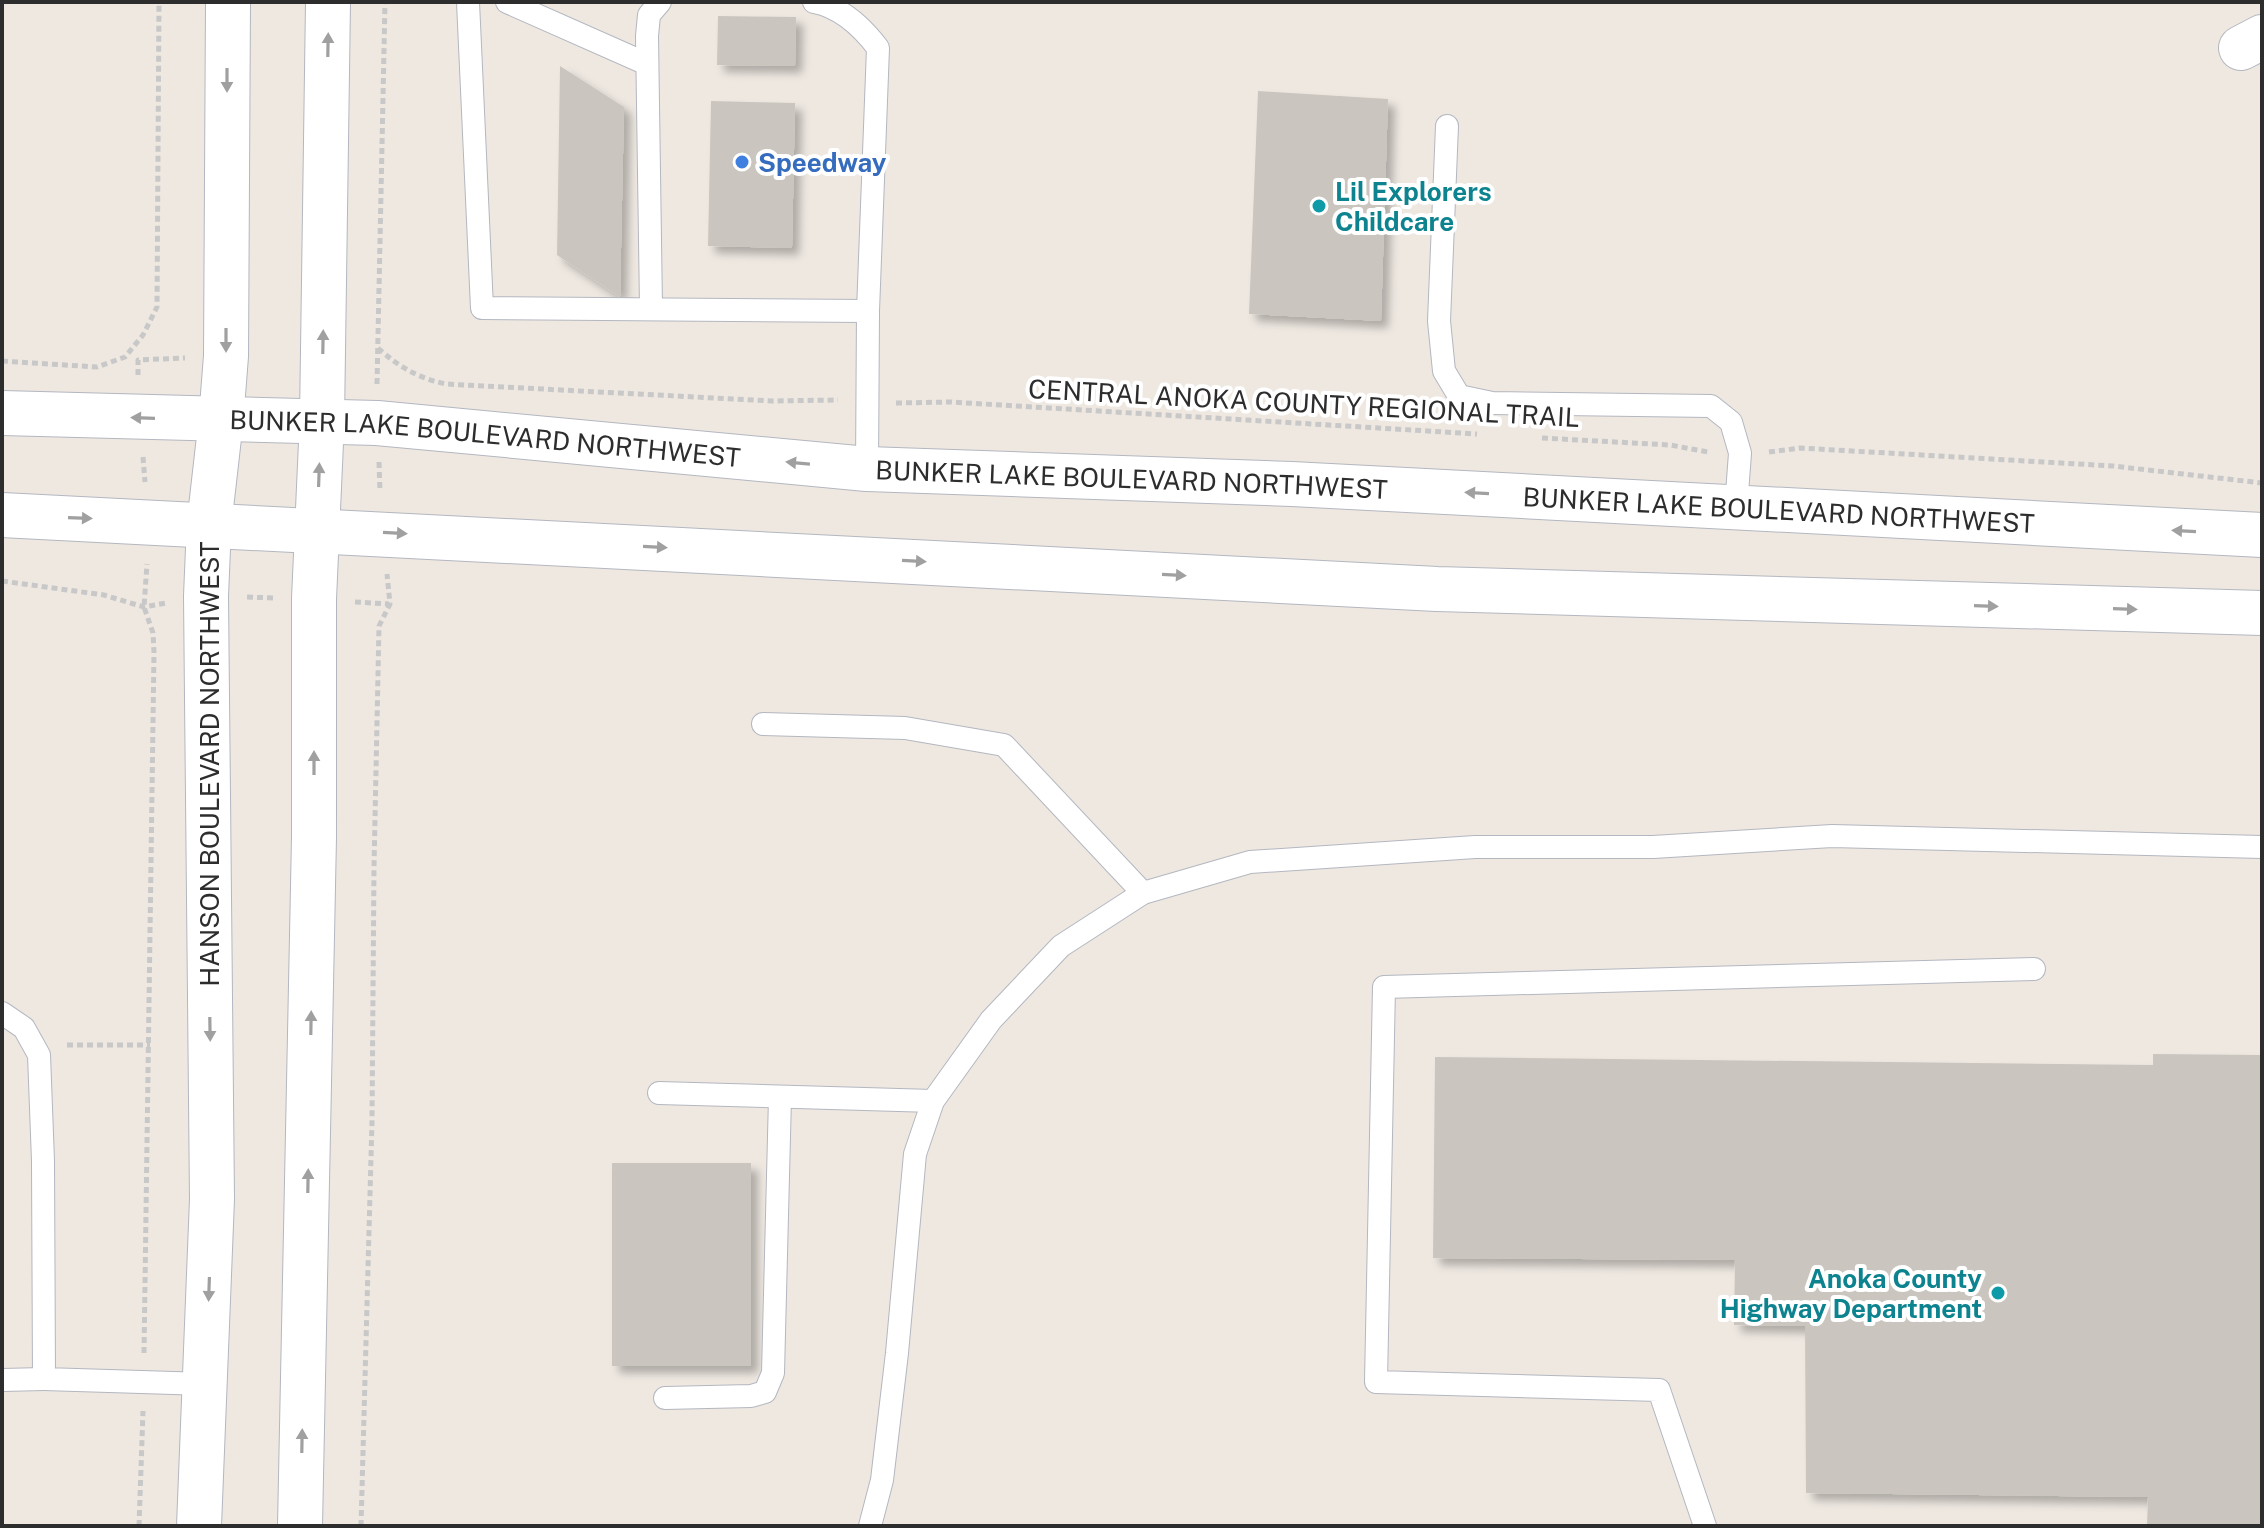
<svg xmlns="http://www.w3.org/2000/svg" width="2264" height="1528" viewBox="0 0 2264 1528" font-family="'Public Sans',sans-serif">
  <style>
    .building { fill: #cac6bf; filter: url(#shadow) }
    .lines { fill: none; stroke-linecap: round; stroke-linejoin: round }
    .service-casing { stroke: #b4b7c0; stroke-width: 24 }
    .minor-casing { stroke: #b4b7c0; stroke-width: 46 }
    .secondary-casing { stroke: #b4b7c0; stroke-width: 46 }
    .path { stroke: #c8c8c8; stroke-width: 5; stroke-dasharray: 6 4; stroke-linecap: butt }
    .service { stroke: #fff; stroke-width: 22 }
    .minor { stroke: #fff; stroke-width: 44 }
    .secondary { stroke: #fff; stroke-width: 44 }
    .oneway { fill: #a0a0a0 }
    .shop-dot { fill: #3f7fe0; stroke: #fff; stroke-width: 3 }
    .culture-dot { fill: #0f9aa8; stroke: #fff; stroke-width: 3 }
    .labels { text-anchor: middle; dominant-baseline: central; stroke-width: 8; stroke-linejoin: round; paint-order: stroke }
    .shop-label { font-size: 26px; font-weight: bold; fill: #366cbe; stroke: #fff; text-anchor: start }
    .culture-label { font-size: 26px; font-weight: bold; fill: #0d838f; stroke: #fff; text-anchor: start }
    .street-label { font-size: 26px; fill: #2d2d2d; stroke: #fff }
  </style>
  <defs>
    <filter id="shadow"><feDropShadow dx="7" dy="7" stdDeviation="4" flood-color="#0004"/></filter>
  </defs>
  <rect width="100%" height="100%" fill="#eee8e1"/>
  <g class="building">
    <path d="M718,16L796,17L795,66L717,65Z"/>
    <path d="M560,66L624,107L620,297L557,255Z"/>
    <path d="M1258,91L1388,99L1381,321L1249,314Z"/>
    <path d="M711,101L795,103L792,248L708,246Z"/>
    <path d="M2153,1054L2262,1055V1526H2147L2148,1497L1806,1493L1805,1326L1734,1325L1735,1260L1433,1258L1435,1057L2153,1065Z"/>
    <rect x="612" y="1163" width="139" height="203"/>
  </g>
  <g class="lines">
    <g class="service-casing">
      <g id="service">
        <path d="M468,2L482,308L868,311L867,469"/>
        <path d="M507,2L647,64"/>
        <path d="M814,2C841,7 862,27 878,48L868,311"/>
        <path d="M1447,126L1439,321L1444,371L1459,396L1492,403L1711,406L1731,422L1740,453L1736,507"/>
        <path d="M651,308L647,36L649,15L660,2"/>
        <path d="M763,724L905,728L1004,745L1143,893"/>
        <path d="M2,1013L24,1028L39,1055L43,1161L44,1379L206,1384"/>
        <path d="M659,1093L933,1101"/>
        <path d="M2,1380L44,1379"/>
        <path d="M665,1398L751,1396L765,1392L773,1373L780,1097"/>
        <path d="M870,1526L882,1480L897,1353L915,1154L933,1101L991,1020L1061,946L1143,893L1250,862L1475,847H1653L1832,836L2262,847"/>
        <path d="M1705,1526L1659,1390L1376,1382L1384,987L2034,969"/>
      </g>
    </g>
    <g class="minor-casing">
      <path id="minor" d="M2241,48L2262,37"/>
    </g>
    <g class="secondary-casing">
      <g id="secondary">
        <path id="s1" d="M2,413L377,423L867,469L1292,484L2262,535"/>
        <path d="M2,515L1437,589L2262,613"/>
        <path d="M199,1526L212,1199L206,596L209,525L221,420L226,356L228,2"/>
        <path d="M300,1526L314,837V599L322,420L328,2"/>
      </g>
    </g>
    <g class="path">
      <path d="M378,348C399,367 418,378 446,384L772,401L838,400"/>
      <path d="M2,361L97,367L125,357L143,335L157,307L159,2"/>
      <path d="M138,375V360L185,358"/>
      <path d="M377,384L385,2"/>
      <path d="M896,403L951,402L1477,434"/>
      <path d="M1542,438L1670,445L1708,452"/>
      <path d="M1769,452L1800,448L2113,466L2262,483"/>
      <path d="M143,457L145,482"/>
      <path d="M379,462L380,492"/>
      <path d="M2,581L104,595L144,607L166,603"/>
      <path d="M247,597L273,598"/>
      <path d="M355,602L389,604"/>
      <path d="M67,1045H150"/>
      <path d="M144,1353L154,652L153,633L144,607L147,564"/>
      <path d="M139,1526L143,1411"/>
      <path d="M361,1526L372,1121L374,867L379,626L390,604L387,574"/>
    </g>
    <use href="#service" class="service"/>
    <use href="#minor" class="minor"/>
    <use href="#secondary" class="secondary"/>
  </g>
  <defs><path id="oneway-solid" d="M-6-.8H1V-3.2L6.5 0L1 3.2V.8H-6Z" transform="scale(2)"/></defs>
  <g class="oneway">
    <use href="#oneway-solid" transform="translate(328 45) rotate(-89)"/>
    <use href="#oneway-solid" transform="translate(227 80) rotate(90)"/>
    <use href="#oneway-solid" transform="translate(226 340) rotate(90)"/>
    <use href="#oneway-solid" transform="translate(323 342) rotate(-89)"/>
    <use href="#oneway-solid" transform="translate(143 418) rotate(-178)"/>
    <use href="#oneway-solid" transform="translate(798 463) rotate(-175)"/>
    <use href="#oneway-solid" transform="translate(319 475) rotate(-88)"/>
    <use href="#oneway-solid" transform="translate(1477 493) rotate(-177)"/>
    <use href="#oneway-solid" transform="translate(80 518) rotate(2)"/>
    <use href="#oneway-solid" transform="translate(2184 531) rotate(-177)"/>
    <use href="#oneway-solid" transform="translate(395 533) rotate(3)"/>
    <use href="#oneway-solid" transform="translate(655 547) rotate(3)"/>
    <use href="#oneway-solid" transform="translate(914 561) rotate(3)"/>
    <use href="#oneway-solid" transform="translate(1174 575) rotate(3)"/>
    <use href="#oneway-solid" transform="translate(1986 606) rotate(2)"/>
    <use href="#oneway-solid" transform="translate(2125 609) rotate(2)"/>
    <use href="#oneway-solid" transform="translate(314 763) rotate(-90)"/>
    <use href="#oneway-solid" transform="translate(311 1023) rotate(-89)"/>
    <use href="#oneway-solid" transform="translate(210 1029) rotate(89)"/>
    <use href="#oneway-solid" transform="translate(308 1181) rotate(-89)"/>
    <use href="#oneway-solid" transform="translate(209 1289) rotate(92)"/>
    <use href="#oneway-solid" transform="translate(302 1441) rotate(-89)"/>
  </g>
  <circle class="shop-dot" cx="742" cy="162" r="8"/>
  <g class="culture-dot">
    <circle cx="1319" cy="206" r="8"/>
    <circle cx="1998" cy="1293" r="8"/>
  </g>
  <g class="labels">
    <g class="shop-label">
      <text x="758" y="162">Speedway</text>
    </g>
    <g class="culture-label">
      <text x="1335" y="191">Lil Explorers<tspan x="1335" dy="30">Childcare</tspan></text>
      <text x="1982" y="1278" text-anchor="end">Anoka County<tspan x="1982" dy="30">Highway Department</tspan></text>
    </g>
    <g class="street-label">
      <text transform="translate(1304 403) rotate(3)">CENTRAL ANOKA COUNTY REGIONAL TRAIL</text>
      <text stroke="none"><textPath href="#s1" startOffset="484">BUNKER LAKE BOULEVARD NORTHWEST</textPath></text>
      <text stroke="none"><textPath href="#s1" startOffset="1132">BUNKER LAKE BOULEVARD NORTHWEST</textPath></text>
      <text stroke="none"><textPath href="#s1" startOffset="1780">BUNKER LAKE BOULEVARD NORTHWEST</textPath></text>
      <text transform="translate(209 764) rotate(-90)">HANSON BOULEVARD NORTHWEST</text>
    </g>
  </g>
  <rect width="2264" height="1528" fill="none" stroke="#2d2d2d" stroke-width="8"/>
</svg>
